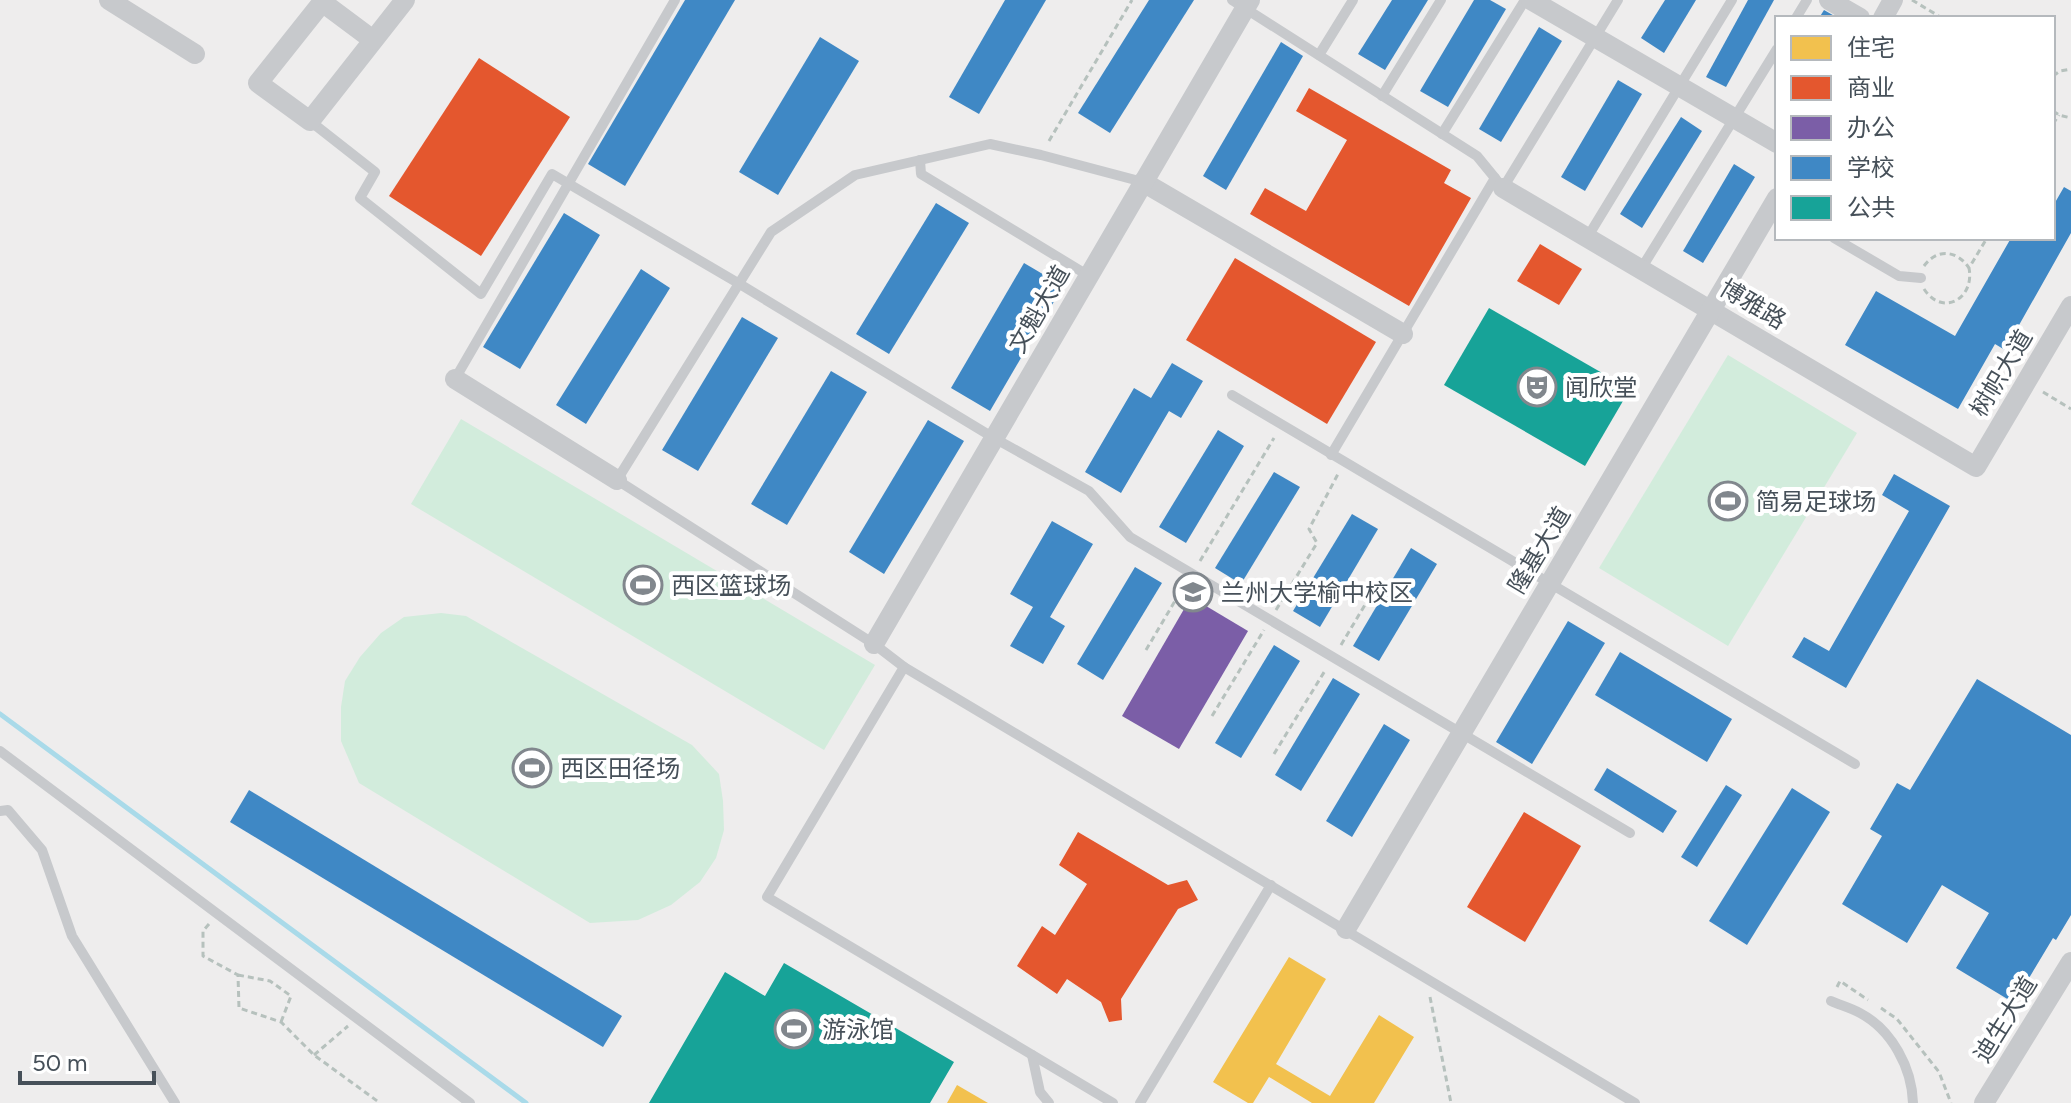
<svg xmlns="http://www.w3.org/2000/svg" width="2071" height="1103" viewBox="0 0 2071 1103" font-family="Figtree,'Noto Sans SC',sans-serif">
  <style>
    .green { fill: #d2ecdc }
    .homes { fill: #f2c14e }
    .shops { fill: #e4572e }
    .offices { fill: #7b5ea7 }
    .schools { fill: #3f88c5 }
    .public { fill: #17a398 }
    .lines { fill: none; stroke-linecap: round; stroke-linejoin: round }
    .stream { stroke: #a9dae9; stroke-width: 5 }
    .path { stroke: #b6c1bd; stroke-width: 3; stroke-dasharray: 6 4; stroke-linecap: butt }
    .service { stroke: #c7c9cc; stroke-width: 10 }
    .minor { stroke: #c7c9cc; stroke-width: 20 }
    .labels { text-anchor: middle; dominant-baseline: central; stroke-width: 8; stroke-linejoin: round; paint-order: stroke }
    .street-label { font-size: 24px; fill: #465059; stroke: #fff }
    .poi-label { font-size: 24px; fill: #465059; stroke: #fff; text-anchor: start }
  </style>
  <rect width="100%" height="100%" fill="#eeeded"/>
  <g class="green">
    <path d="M1728,355L1857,433L1728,646L1599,568Z"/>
    <path d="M461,419L875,665L824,750L411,504Z"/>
    <path d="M441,613L466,616L692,745L719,774L723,801L724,830L716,858L700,882L671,905L638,920L590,923L359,783L341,741V707L345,681L360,657L381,633L404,617Z"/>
  </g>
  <g class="homes">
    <path d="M1289,957L1326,979L1276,1064L1330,1096L1379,1015L1414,1037L1374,1103H1312L1269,1077L1253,1103H1248L1213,1082Z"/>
    <path d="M957,1085L988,1103H947Z"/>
  </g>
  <g class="shops">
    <path d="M479,58L570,117L481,256L389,196Z"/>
    <path d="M1309,88L1451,170L1444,183L1471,198L1409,306L1250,214L1265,188L1306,211L1347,140L1296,111Z"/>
    <path d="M1540,244L1582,269L1559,305L1517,281Z"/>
    <path d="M1235,258L1376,342L1327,424L1186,340Z"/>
    <path d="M1524,812L1581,846L1525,942L1467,907Z"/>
    <path d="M1078,832L1168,885L1187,880L1198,900L1178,909L1121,999L1122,1020L1109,1022L1101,1002L1067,979L1057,994L1017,966L1042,926L1055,935L1087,884L1059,865Z"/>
  </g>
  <path class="offices" d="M1191,597L1248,631L1179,749L1122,716Z"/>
  <g class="schools">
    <path d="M685,0H735L625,186L588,164Z"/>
    <path d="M1005,0H1046L979,114L949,97Z"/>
    <path d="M1149,0H1194L1110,133L1078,113Z"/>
    <path d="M1392,0H1428L1385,70L1358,54Z"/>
    <path d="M1474,0H1490L1506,9L1448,107L1420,91Z"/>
    <path d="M1665,0H1696L1664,53L1641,38Z"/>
    <path d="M1748,0H1774L1726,87L1706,77Z"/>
    <path d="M1824,10L1838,18H1819Z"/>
    <path d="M1539,27L1562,41L1501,142L1479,129Z"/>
    <path d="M820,37L859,61L778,195L739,172Z"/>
    <path d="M1281,42L1303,56L1226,190L1203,176Z"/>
    <path d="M1618,80L1642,94L1585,191L1561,177Z"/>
    <path d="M1681,117L1702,131L1642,228L1620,214Z"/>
    <path d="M1734,164L1755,177L1703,263L1683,251Z"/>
    <path d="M2064,187L2071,191V233L2005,350L1995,344L1958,409L1845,345L1876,291L1955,336L2011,238H2053V206Z"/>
    <path d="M936,203L969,223L889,354L856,334Z"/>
    <path d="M564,213L600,235L520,369L483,347Z"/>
    <path d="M1024,263L1063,286L990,411L951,388Z"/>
    <path d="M641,269L670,288L586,424L556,405Z"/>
    <path d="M742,317L778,338L698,471L662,450Z"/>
    <path d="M1172,363L1203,381L1181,418L1169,411L1121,493L1085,472L1134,388L1151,398Z"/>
    <path d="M831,371L867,392L787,525L751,504Z"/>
    <path d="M928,420L964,441L884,574L849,552Z"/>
    <path d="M1218,430L1244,446L1186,543L1159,527Z"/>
    <path d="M1274,472L1300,487L1241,584L1215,568Z"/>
    <path d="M1894,474L1950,506L1846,688L1792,657L1804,637L1829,651L1909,511L1882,495Z"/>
    <path d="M1352,514L1378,529L1320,627L1293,611Z"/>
    <path d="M1052,521L1093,544L1050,617L1065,626L1043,664L1010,646L1033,607L1010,594Z"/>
    <path d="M1411,548L1437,564L1379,661L1353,646Z"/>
    <path d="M1135,567L1162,583L1103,680L1077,664Z"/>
    <path d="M1568,621L1605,643L1532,764L1496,742Z"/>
    <path d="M1274,645L1300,661L1241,758L1215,743Z"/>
    <path d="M1620,652L1732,719L1707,762L1595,695Z"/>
    <path d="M1333,678L1360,694L1301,791L1275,775Z"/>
    <path d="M1977,679L2071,735V915L2056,940L2053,938L2014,1003L1956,968L1989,913L1942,885L1907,943L1842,904L1882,836L1870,829L1897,783L1910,790Z"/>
    <path d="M1384,724L1410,740L1352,837L1326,821Z"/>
    <path d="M1607,768L1677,811L1663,833L1594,790Z"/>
    <path d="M1726,785L1742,795L1697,867L1681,857Z"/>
    <path d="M1792,788L1830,812L1747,945L1709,921Z"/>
    <path d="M249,790L622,1016L603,1047L230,822Z"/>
  </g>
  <g class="public">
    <path d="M1489,308L1630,389L1585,466L1444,385Z"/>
    <path d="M784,963L954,1062L930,1103H649L725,972L765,996Z"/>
  </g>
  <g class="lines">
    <path class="stream" d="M0,714L526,1103"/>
    <g class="path">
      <path d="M1912,0L1942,18"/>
      <path d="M2053,76L2060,71L2071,69"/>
      <path d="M2053,111L2059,115L2071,118"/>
      <path d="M2053,124L2059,115"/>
      <path d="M1049,141L1132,0"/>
      <path d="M1924,266C1937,248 1957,250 1969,268"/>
      <path d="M1924,289C1942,317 1975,299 1969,268L1987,238"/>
      <path d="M2043,392L2071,409"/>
      <path d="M1200,561L1274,438"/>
      <path d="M1276,610L1317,543L1309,529L1338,474"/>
      <path d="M1341,645L1375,588"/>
      <path d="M1146,650L1185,584"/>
      <path d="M1212,716L1264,630"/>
      <path d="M1274,754L1326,669"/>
      <path d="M209,924L203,931V956L238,975L239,1008L281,1022L314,1055L380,1103"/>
      <path d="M238,975L270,981L291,996L281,1022"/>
      <path d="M1837,987L1840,981L1868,1000"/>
      <path d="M1430,997L1451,1103"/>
      <path d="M1881,1008L1897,1019L1939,1072L1951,1103"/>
      <path d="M314,1055L348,1026"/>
    </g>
    <g class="service">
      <path d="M1232,0L1477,156L1495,178"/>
      <path d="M1796,18L1807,0"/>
      <path d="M1319,55L1353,0"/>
      <path d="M1382,96L1441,0"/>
      <path d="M310,121L375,172L360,198L481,294L552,174L738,283L994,438L1089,491L1130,537L1630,833"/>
      <path d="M1442,134L1525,0"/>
      <path d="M920,160L921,174L1089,276"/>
      <path d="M1587,238L1732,0"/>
      <path d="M1834,238L1899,276L1921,278"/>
      <path d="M1641,269L1777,49"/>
      <path d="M455,379L675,0"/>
      <path d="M1232,395L1855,764"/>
      <path d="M1331,455L1495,178L1503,188L1618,0"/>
      <path d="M904,667L874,644L617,480L771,232L855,175L990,144L1041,155L1143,182"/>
      <path d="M0,751L470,1103"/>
      <path d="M0,811L8,810L42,850L72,936L175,1103"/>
      <path d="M1831,1001C1840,1005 1851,1008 1860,1013C1892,1030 1912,1068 1913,1103"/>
      <path d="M1032,1055L1040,1092L1049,1103"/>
      <path d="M1113,1103L767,897L904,667L1635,1103"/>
      <path d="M1140,1103L1271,885"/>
    </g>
    <g class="minor">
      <path d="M109,0L195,54"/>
      <path d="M324,0L258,83L310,121L405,0"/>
      <path d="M1531,0L1777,143"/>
      <path d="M1829,0L1860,18"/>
      <path d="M322,2L373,40"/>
      <path d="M1883,18L1893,0"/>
      <path d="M1143,182L1403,334"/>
      <path d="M1503,188L1976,467L2071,306"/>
      <path d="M455,379L617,480"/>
      <path d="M874,644L1250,0"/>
      <path d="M1346,929L1777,198"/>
      <path d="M1984,1103L2071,962"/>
    </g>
  </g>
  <defs>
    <g id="theatre-ring" transform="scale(2)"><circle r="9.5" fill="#fff" stroke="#81878d" stroke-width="1.5"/><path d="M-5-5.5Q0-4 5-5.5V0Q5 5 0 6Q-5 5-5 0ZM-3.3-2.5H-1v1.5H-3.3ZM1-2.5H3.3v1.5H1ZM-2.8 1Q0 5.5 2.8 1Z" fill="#81878d"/></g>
    <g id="stadium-ring" transform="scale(2)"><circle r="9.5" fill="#fff" stroke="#81878d" stroke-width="1.5"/><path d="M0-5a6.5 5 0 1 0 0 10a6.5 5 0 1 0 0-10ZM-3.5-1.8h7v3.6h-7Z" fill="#81878d"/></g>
    <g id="university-ring" transform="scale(2)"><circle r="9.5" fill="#fff" stroke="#81878d" stroke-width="1.5"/><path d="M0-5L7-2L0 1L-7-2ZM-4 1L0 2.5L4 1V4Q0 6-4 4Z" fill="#81878d"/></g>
  </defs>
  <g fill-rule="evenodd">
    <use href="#theatre-ring" x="1537" y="387"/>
    <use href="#stadium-ring" x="1728" y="501"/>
    <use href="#stadium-ring" x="643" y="585"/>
    <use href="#university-ring" x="1193" y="592"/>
    <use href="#stadium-ring" x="532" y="768"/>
    <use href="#stadium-ring" x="794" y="1029"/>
  </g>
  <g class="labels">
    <g class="street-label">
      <text transform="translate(1753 304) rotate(31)">博雅路</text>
      <text transform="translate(1039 309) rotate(-60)">文魁大道</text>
      <text transform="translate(2001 373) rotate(-59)">树帜大道</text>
      <text transform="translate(1539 550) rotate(-59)">隆基大道</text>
      <text transform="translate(2005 1019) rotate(-58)">迪生大道</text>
    </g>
    <g class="poi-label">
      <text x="1565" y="387">闻欣堂</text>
      <text x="1756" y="501">简易足球场</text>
      <text x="671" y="585">西区篮球场</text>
      <text x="1221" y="592">兰州大学榆中校区</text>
      <text x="560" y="768">西区田径场</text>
      <text x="822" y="1029">游泳馆</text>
    </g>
  </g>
  <rect x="1775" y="16" width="280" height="224" fill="#ffffff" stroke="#b5b9bd" stroke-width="2"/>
  <rect x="1791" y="36" width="40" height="24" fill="#f2c14e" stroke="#b5b9bd" stroke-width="2"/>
  <text x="1847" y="56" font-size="24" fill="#465059">住宅</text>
  <rect x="1791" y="76" width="40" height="24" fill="#e4572e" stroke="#b5b9bd" stroke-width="2"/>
  <text x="1847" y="96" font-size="24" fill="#465059">商业</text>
  <rect x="1791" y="116" width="40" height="24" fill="#7b5ea7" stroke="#b5b9bd" stroke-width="2"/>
  <text x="1847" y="136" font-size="24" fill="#465059">办公</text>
  <rect x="1791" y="156" width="40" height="24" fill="#3f88c5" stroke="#b5b9bd" stroke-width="2"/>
  <text x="1847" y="176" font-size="24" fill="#465059">学校</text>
  <rect x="1791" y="196" width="40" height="24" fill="#17a398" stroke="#b5b9bd" stroke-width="2"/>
  <text x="1847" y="216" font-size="24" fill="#465059">公共</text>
  <path d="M20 1071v12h134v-12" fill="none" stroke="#465059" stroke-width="4"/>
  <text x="32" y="1071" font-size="24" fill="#465059" stroke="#ffffff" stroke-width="6" paint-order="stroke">50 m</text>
</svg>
